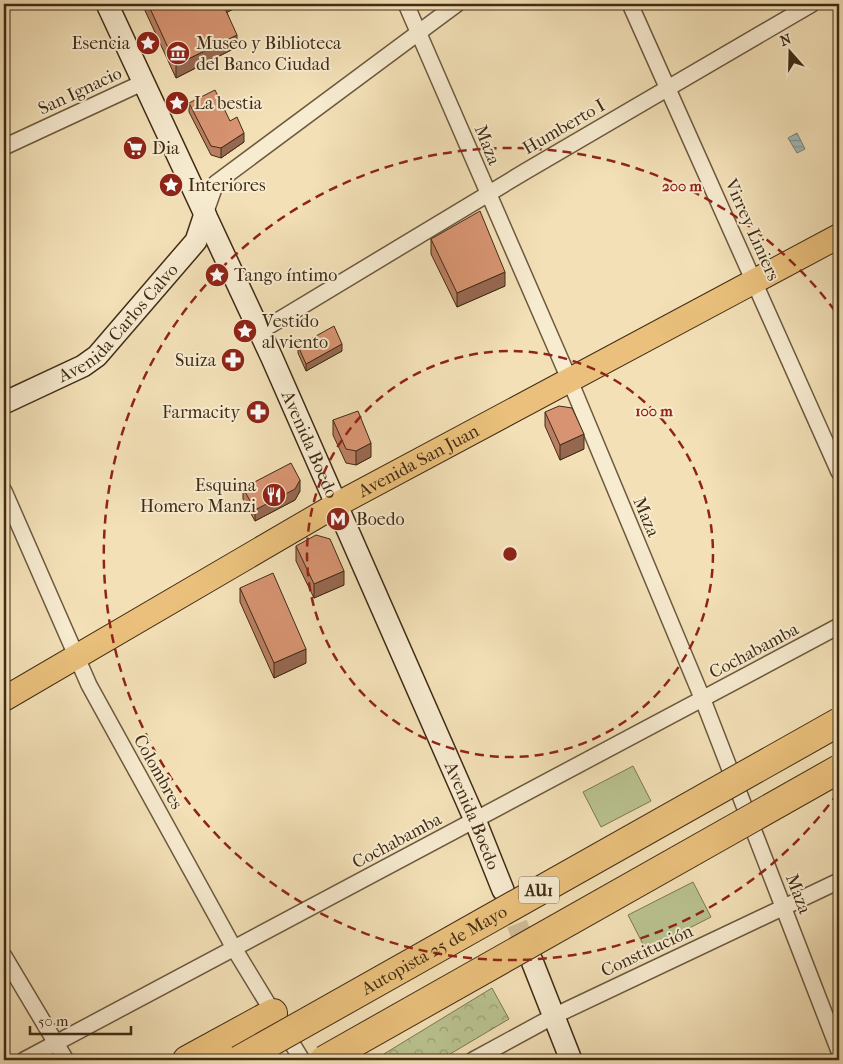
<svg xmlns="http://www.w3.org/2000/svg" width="843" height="1064" viewBox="0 0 843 1064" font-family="'IM FELL French Canon',serif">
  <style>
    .park { fill: url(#park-crowns); stroke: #7c7752 }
    .pitch { fill: #b9c28f; stroke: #7c7752 }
    .water { fill: url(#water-rules); stroke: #7a8177 }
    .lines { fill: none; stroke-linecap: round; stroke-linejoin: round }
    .secondary-tunnel { stroke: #cfbc97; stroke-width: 21; stroke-dasharray: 21 11; stroke-linecap: butt }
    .street-casing { stroke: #6d593e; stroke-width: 18 }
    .secondary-casing { stroke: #402c15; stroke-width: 24 }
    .primary-casing { stroke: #402c15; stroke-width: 26 }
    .highway-casing { stroke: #402c15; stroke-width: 30 }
    .street { stroke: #f7ebd0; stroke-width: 15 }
    .secondary { stroke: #f7ebd0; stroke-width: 21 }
    .primary { stroke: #eac07c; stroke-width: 24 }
    .highway { stroke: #eac07c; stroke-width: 28 }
    .highway-bridge-casing { stroke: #402c15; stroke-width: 30; stroke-linecap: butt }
    .highway-bridge { stroke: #eac07c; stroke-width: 28 }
    .wall { fill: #ba7f62; stroke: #402c15 }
    .shaded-wall { fill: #976850; stroke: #402c15 }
    .building { fill: #d89472; stroke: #402c15 }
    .ring { fill: none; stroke: #8f2418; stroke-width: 2.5; stroke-dasharray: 9 6 }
    .labels { text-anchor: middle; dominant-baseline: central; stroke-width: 4; stroke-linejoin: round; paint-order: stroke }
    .shield { fill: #f7ebd0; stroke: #77654d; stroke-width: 1 }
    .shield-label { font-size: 16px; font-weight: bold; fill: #402c15 }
    .poi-label { font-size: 18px; fill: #402c15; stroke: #f7ebd0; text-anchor: start }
    .street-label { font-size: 18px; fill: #402c15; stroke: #f7ebd0 }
    .centre { fill: #8f2418; stroke: #f7ebd0; stroke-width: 2.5 }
    .ring-label { font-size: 15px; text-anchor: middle; font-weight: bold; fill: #8f2418; stroke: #f7ebd0; stroke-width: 4; stroke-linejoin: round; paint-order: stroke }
  </style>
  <defs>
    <pattern id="park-crowns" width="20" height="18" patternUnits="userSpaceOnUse" patternTransform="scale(1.25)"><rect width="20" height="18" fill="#b9c28f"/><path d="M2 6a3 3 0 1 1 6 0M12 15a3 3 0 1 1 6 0" fill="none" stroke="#989e74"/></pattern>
    <pattern id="water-rules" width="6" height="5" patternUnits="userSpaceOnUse" patternTransform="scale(1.25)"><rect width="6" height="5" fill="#a1bab9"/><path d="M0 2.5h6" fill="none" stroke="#859795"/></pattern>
  </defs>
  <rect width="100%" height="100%" fill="#f3e0b7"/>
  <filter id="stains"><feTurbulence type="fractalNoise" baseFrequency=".004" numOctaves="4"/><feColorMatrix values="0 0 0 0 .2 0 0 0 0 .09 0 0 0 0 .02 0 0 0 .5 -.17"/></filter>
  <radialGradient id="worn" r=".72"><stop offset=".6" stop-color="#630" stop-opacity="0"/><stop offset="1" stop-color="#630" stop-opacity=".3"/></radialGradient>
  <path class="park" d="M492,988L509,1019L440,1060H374Z"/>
  <g class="pitch">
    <path d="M633,766L651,801L601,827L583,792Z"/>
    <path d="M693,882L711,917L646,950L628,915Z"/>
  </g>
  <path class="water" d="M797,133L805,149L797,153L788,138Z"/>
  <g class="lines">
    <path class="secondary-tunnel" d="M505,894L531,959"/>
    <g class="street-casing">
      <g id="street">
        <path d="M406,4L570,381L703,700L839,1051"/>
        <path d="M630,4L839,472"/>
        <path d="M4,147L144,82"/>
        <path d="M205,214L216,183L457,4"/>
        <path d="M259,332L526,171L812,4"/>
        <path d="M4,491L89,685L235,950L302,1060"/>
        <path d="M4,956L66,1060"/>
        <path d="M24,1060L839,626"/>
        <path d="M473,1060L554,1016L839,881"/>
      </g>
    </g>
    <g class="secondary-casing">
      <g id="secondary">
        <path id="s1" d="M107,4L272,358L475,820L503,890"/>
        <path id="s2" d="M4,403L83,366L97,356L196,241L205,214"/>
        <path d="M532,961L571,1060"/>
      </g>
    </g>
    <g class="primary-casing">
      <g id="primary">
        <path id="s3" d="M4,699L336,505L839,236"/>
      </g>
    </g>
    <g class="highway-casing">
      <path id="highway" d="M187,1060L273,1013"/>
    </g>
    <use href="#street" class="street"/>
    <use href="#secondary" class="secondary"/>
    <use href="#primary" class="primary"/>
    <use href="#highway" class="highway"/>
    <g class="highway-bridge-casing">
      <g id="highway-bridge">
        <path id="s4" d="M239,1060L839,722"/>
        <path d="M324,1060L839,769"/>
      </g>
    </g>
    <use href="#highway-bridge" class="highway-bridge"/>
  </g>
  <g class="wall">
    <path d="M142,4H243L227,12L237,47L176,78Z"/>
    <path d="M189,103L230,121L244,142L221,158L211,155L189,112Z"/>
    <path d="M431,239L505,286L457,307L431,254Z"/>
    <path d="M298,346L342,351L306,371L298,353Z"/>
    <path d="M545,412L584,449L560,460L545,426Z"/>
    <path d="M333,420L371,457L356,465L346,463L333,435Z"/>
    <path d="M243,488L300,491L295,500L255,521L243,499Z"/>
    <path d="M296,546L344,585L314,598L296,561Z"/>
    <path d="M240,588L306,663L274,678L240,602Z"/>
  </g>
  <g class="shaded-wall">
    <path d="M222,4H243L222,15Z"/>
    <path d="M237,35V47L176,78V65Z"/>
    <path d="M244,133V142L221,158V148Z"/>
    <path d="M505,272V286L457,307V293Z"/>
    <path d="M342,344V351L306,371V364Z"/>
    <path d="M584,434V449L560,460V445Z"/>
    <path d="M371,443V457L356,465V451Z"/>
    <path d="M300,480V491L295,500L255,521V510Z"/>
    <path d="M344,571V585L314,598V584Z"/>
    <path d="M306,649V663L274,678V663Z"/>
  </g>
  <g class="building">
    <path d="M148,4H223L237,35L176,65Z"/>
    <path d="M215,90L230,121L237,117L244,133L221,148L211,146L189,103Z"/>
    <path d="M480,211L505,272L457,293L431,239Z"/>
    <path d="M334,326L342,344L306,364L298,346Z"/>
    <path d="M559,406L572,408L584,434L560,445L545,412Z"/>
    <path d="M358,411L371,443L356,451L346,449L333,420Z"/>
    <path d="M291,463L300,480L295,489L255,510L243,488Z"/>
    <path d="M316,535L330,539L344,571L314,584L296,546Z"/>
    <path d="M273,573L306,649L274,663L240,588Z"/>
  </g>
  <g class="ring">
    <circle cx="510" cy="554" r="203"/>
    <path d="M838 793A406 406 0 1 1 838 315"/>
  </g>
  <defs>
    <g id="sight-disc" transform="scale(1.25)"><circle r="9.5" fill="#8f2418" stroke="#f7ebd0"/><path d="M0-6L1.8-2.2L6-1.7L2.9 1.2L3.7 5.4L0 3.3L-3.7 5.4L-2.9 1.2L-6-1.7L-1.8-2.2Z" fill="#fff"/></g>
    <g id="museum-disc" transform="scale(1.25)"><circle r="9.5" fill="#8f2418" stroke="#f7ebd0"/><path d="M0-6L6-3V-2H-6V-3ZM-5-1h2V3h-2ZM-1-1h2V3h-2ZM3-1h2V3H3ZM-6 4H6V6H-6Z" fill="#fff"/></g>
    <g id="supermarket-disc" transform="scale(1.25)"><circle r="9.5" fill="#8f2418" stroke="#f7ebd0"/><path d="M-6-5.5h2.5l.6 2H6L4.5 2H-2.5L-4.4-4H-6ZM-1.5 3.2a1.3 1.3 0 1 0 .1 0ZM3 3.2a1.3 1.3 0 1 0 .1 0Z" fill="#fff"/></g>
    <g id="pharmacy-disc" transform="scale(1.25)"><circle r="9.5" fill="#8f2418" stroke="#f7ebd0"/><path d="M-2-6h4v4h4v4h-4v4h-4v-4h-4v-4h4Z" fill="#fff"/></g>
    <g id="restaurant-disc" transform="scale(1.25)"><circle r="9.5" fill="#8f2418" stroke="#f7ebd0"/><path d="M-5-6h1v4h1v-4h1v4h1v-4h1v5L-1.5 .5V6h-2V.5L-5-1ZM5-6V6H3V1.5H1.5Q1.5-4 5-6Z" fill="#fff"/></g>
    <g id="metro-disc" transform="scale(1.25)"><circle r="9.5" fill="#8f2418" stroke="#f7ebd0"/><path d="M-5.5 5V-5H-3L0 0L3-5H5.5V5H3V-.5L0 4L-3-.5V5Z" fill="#fff"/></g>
  </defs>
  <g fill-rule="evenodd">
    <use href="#sight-disc" x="148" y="43"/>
    <use href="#museum-disc" x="178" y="53"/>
    <use href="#sight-disc" x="177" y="103"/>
    <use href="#supermarket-disc" x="135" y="148"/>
    <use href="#sight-disc" x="171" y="185"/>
    <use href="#sight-disc" x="217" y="275"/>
    <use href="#sight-disc" x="245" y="331"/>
    <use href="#pharmacy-disc" x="233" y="360"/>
    <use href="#pharmacy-disc" x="258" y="412"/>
    <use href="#restaurant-disc" x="274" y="495"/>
    <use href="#metro-disc" x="338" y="519"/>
  </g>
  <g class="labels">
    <rect class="shield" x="519" y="876.5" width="40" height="27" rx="4"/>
    <g class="shield-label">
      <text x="539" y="890">AU1</text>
    </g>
    <g class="poi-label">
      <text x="130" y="43" text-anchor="end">Esencia</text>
      <text x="196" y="43">Museo y Biblioteca<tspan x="196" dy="21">del Banco Ciudad</tspan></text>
      <text x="194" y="103">La bestia</text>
      <text x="152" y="148">Dia</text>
      <text x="188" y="185">Interiores</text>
      <text x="234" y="275">Tango íntimo</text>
      <text x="262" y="321">Vestido<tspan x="262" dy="21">al viento</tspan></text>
      <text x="216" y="360" text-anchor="end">Suiza</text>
      <text x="240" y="412" text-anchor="end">Farmacity</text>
      <text x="256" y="485" text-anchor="end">Esquina<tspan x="256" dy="21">Homero Manzi</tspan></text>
      <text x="356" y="519">Boedo</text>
    </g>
    <g class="street-label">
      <text transform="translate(80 91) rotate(-25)">San Ignacio</text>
      <text transform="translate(564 127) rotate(-30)">Humberto I</text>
      <text transform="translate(487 145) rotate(68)">Maza</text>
      <text transform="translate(752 230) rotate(66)">Virrey Liniers</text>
      <text stroke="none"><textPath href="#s2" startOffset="142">Avenida Carlos Calvo</textPath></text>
      <text stroke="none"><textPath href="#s1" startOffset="485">Avenida Boedo</textPath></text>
      <text stroke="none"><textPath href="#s3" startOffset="478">Avenida San Juan</textPath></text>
      <text transform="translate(646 517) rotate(67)">Maza</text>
      <text transform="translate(754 651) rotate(-28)">Cochabamba</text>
      <text transform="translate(158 772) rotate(61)">Colombres</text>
      <text stroke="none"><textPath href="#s1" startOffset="890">Avenida Boedo</textPath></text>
      <text transform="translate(397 841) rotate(-28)">Cochabamba</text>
      <text transform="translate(798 894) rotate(69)">Maza</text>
      <text stroke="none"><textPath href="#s4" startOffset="224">Autopista 25 de Mayo</textPath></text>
      <text transform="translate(647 951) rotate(-25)">Constitución</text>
    </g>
  </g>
  <circle cx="510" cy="554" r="8" class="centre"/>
  <g class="ring-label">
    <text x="682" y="191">200 m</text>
    <text x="654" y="416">100 m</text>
  </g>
  <rect width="843" height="1064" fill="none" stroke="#f3e0b7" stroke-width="20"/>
  <rect x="5" y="5" width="833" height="1054" fill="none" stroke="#402c15" stroke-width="2.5"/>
  <rect x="10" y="10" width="823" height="1044" fill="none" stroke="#402c15"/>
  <g transform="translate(790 52) rotate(340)" stroke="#f7ebd0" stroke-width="4" paint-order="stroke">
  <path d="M0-4L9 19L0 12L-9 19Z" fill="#402c15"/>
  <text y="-8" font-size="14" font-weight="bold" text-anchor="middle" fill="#402c15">N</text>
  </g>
  <path d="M30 1026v8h101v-8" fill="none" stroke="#402c15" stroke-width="2.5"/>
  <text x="38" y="1026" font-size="15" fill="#402c15" stroke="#f7ebd0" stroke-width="4" paint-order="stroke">50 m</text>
  <rect width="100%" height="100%" filter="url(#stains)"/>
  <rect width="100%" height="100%" fill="url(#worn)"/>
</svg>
